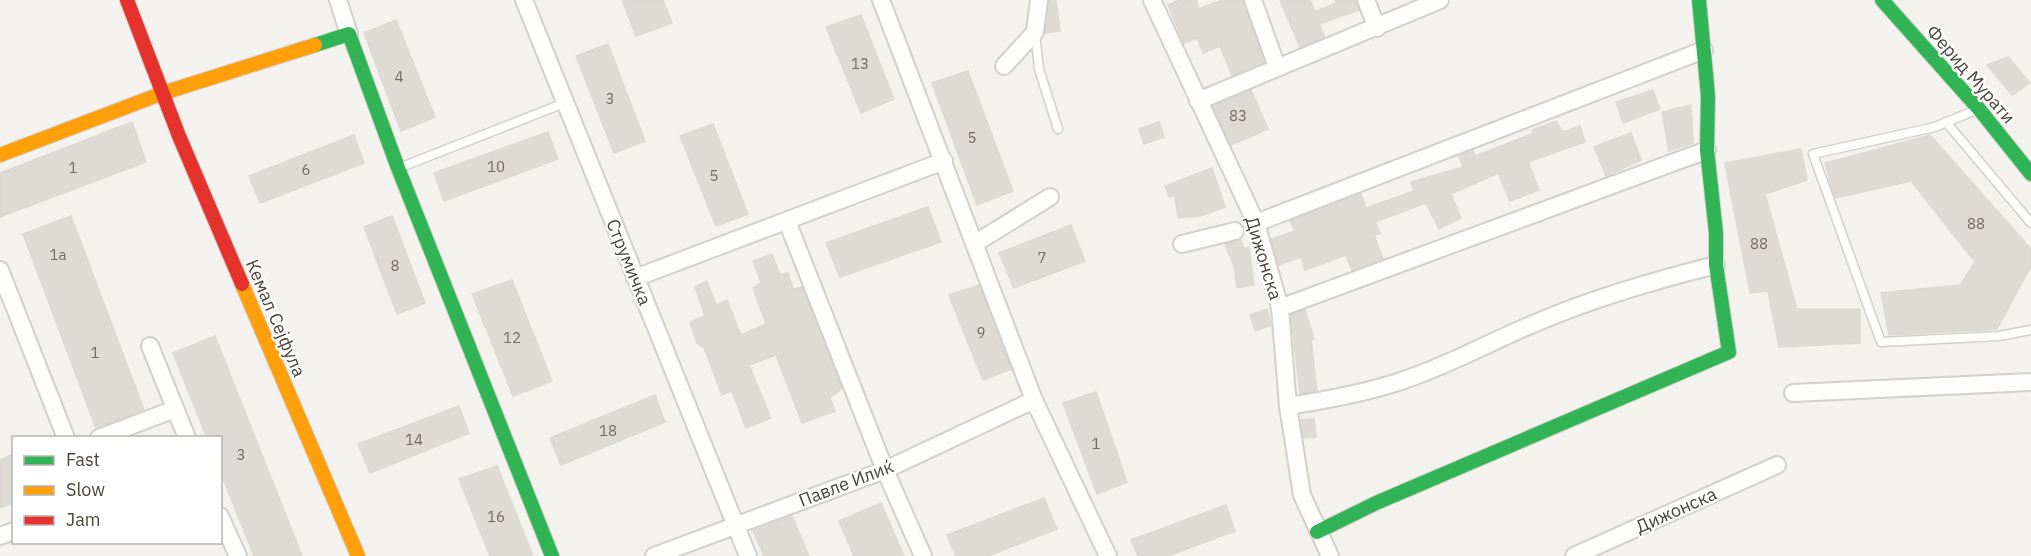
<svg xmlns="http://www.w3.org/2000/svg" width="2031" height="556" viewBox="0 0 2031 556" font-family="'IBM Plex Sans',sans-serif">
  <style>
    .building { fill: #dedbd6; stroke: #dcd9d4; stroke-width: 1.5 }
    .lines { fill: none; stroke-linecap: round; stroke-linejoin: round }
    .lane-casing { stroke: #d2d0cb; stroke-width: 11 }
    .street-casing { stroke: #d2d0cb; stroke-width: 20 }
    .fast-casing { stroke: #d3cfc5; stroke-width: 16 }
    .slow-casing { stroke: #d3cfc5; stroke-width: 16 }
    .jam-casing { stroke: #d3cfc5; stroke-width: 16 }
    .lane { stroke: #fdfdfc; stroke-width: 8 }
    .street { stroke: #fdfdfc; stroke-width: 16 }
    .fast { stroke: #30b455; stroke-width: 14 }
    .slow { stroke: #ff9f0a; stroke-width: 14 }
    .jam { stroke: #e5322d; stroke-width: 14 }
    .labels { text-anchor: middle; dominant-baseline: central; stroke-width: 4.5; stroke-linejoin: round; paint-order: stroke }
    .number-label { font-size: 15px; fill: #706a61 }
    .street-label { font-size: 18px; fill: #4b4439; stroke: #fff }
  </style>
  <rect width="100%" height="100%" fill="#f4f2ee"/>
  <g class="building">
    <path d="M622,0H663L672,23L636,36Z"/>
    <path d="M1049,0H1056L1060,31L1045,33Z"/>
    <path d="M1180,0H1196L1199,9L1222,0H1243L1264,62L1232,75L1220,46L1203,53L1197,38L1184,43L1168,5Z"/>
    <path d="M1280,0H1310L1315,12L1336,3L1335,0H1356L1359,10L1319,24L1325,37L1300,47Z"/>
    <path d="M861,15L894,99L861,113L826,27Z"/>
    <path d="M396,20L435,117L401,131L364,33Z"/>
    <path d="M608,44L645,141L614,153L576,56Z"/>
    <path d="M2008,57L2030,83L2012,95L1987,65Z"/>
    <path d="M968,71L1013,191L977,205L932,83Z"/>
    <path d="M1251,90L1268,129L1231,145L1213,106Z"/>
    <path d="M1653,90L1660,109L1623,123L1616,102Z"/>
    <path d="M1691,105L1693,143L1669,151L1662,112Z"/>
    <path d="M1556,121L1563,132L1580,126L1585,142L1528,162L1539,190L1510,201L1498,173L1451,194L1461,218L1439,229L1426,203L1375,222L1380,233L1374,235L1383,259L1352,270L1346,255L1305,270L1301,257L1279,265L1271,239L1295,231L1290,221L1361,194L1366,208L1414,191L1411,182L1463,167L1459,156L1473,151L1475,156L1534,133L1532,130Z"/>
    <path d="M132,122L146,162L0,217V173Z"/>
    <path d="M1159,122L1164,137L1144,144L1139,129Z"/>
    <path d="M713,124L748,214L716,226L680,136Z"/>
    <path d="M548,132L558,159L444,201L434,173Z"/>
    <path d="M1631,133L1641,160L1606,176L1594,147Z"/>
    <path d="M354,135L364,163L260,203L249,176Z"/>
    <path d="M1930,135L2031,249V266L1997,329L1889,335L1881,293L1960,285L1975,262L1911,181L1836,198L1832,189L1825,163Z"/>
    <path d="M1801,149L1807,180L1765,194L1797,309H1860V343L1779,347L1768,291L1750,293L1725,163Z"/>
    <path d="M1212,168L1225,207L1200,216L1178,218L1175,195L1169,197L1165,186Z"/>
    <path d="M928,207L941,242L840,277L826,243Z"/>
    <path d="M71,216L144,410L96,428L23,234Z"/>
    <path d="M392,216L425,303L397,314L364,227Z"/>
    <path d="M1071,225L1085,261L1014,288L999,253Z"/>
    <path d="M1241,240L1244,249L1249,247L1254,285L1237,288L1234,266L1225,244Z"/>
    <path d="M772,254L780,275L788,273L793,289L802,287L842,388L830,398L835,411L802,423L776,355L749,365L771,418L746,428L732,391L722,395L704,348L697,343L690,322L705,316L695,287L707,281L716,305L727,300L741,335L766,324L753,288L761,282L753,261Z"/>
    <path d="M512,280L552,381L513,396L472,294Z"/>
    <path d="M979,285L1011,369L983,380L949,295Z"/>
    <path d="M1267,309L1271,325L1255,331L1250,315Z"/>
    <path d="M1305,310L1314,339L1311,340L1317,391L1300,394L1291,315Z"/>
    <path d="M215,336L302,556H254L220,471V438H207L173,353Z"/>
    <path d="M1096,392L1127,482L1097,494L1063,403Z"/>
    <path d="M655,395L665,422L561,465L550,438Z"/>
    <path d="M459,406L469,433L370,473L358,444Z"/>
    <path d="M1314,419L1316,437L1304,438L1301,420Z"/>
    <path d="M14,454V502L0,508V460Z"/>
    <path d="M497,466L533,556H490L459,479Z"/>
    <path d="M1044,498L1057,529L988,556H956L947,535Z"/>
    <path d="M881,503L904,556H854L839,521Z"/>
    <path d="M1226,505L1235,531L1168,556H1138L1131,540Z"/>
    <path d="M792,516L809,556H764L753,531Z"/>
  </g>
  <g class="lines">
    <g class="lane-casing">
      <g id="lane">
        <path d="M1035,33L1039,69L1058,129"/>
        <path d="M1976,110L1935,127L1813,154L1881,342L1999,336L2031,330"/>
        <path d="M1946,122L2031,223"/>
        <path d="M399,168L567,102"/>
      </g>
    </g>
    <g class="street-casing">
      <g id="street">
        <path d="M338,0L349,34"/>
        <path d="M524,0L748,556"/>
        <path d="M881,0L1034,400L1108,556"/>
        <path d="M1152,0L1256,223L1280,308L1288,406L1302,495L1330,556"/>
        <path d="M1253,0L1277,67"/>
        <path d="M1366,0L1377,28"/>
        <path d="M1004,66L1035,32L1039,0"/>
        <path d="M1198,101L1440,0"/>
        <path d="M787,221L885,470L923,556"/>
        <path d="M1256,223L1704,50"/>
        <path d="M974,244L1050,197"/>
        <path d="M1182,244L1235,231"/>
        <path d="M0,270L66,438"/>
        <path d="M635,278L944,161"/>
        <path d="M1280,308L1707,150"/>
        <path d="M150,346L187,438"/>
        <path d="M1793,393L2031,382"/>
        <path d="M1288,406C1327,400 1367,393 1404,380C1450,365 1493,340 1538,322C1596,297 1656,280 1716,265"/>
        <path d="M99,438L175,409"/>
        <path d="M220,516L238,556"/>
        <path d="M0,536L14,531"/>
        <path d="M654,556L885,470L1034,400"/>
        <path d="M1574,556L1777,465"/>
      </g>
    </g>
    <g class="fast-casing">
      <g id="fast">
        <path d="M1882,0L1979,109L2031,174"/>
        <path d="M315,45L349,34L398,168L552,556"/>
        <path d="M1317,532L1376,503L1729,352L1716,265V233L1707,150L1708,96L1699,0"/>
      </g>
    </g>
    <g class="slow-casing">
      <g id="slow">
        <path d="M0,155L163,93L315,45"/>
        <path d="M242,284L358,556"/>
      </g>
    </g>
    <g class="jam-casing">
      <path id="jam" d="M127,0L179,136L242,284"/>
    </g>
    <use href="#lane" class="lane"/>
    <use href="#street" class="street"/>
    <use href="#fast" class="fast"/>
    <use href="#slow" class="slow"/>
    <use href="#jam" class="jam"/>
  </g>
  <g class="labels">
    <g class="number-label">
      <text x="860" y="63">13</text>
      <text x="399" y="76">4</text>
      <text x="610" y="98">3</text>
      <text x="1238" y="115">83</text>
      <text x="972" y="137">5</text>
      <text x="496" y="166">10</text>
      <text x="73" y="167">1</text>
      <text x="306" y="169">6</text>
      <text x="714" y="175">5</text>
      <text x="1976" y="223">88</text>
      <text x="1759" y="243">88</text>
      <text x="58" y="254">1а</text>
      <text x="1042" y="257">7</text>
      <text x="395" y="265">8</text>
      <text x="981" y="332">9</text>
      <text x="512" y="337">12</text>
      <text x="95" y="352">1</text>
      <text x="608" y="430">18</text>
      <text x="414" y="439">14</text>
      <text x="1096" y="443">1</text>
      <text x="241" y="454">3</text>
      <text x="496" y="516">16</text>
    </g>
    <g class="street-label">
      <text transform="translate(1971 74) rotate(49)">Ферид Мурати</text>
      <text transform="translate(1264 258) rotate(73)">Дижонска</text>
      <text transform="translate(629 262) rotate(68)">Струмичка</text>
      <text transform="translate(276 318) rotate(67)">Кемал Сејфула</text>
      <text transform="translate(846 483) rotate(-21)">Павле Илиќ</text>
      <text transform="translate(1676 510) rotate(-24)">Дижонска</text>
    </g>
  </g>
  <rect x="12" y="436" width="210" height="108" fill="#ffffff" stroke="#b7b4b0" stroke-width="1.5"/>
  <rect x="24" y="456" width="30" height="9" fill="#30b455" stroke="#b7b4b0" stroke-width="1.5"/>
  <text x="66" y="466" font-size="18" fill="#4b4439">Fast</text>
  <rect x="24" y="486" width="30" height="9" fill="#ff9f0a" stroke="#b7b4b0" stroke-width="1.5"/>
  <text x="66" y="496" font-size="18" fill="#4b4439">Slow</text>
  <rect x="24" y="516" width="30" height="9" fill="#e5322d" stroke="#b7b4b0" stroke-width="1.5"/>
  <text x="66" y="526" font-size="18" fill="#4b4439">Jam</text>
</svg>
